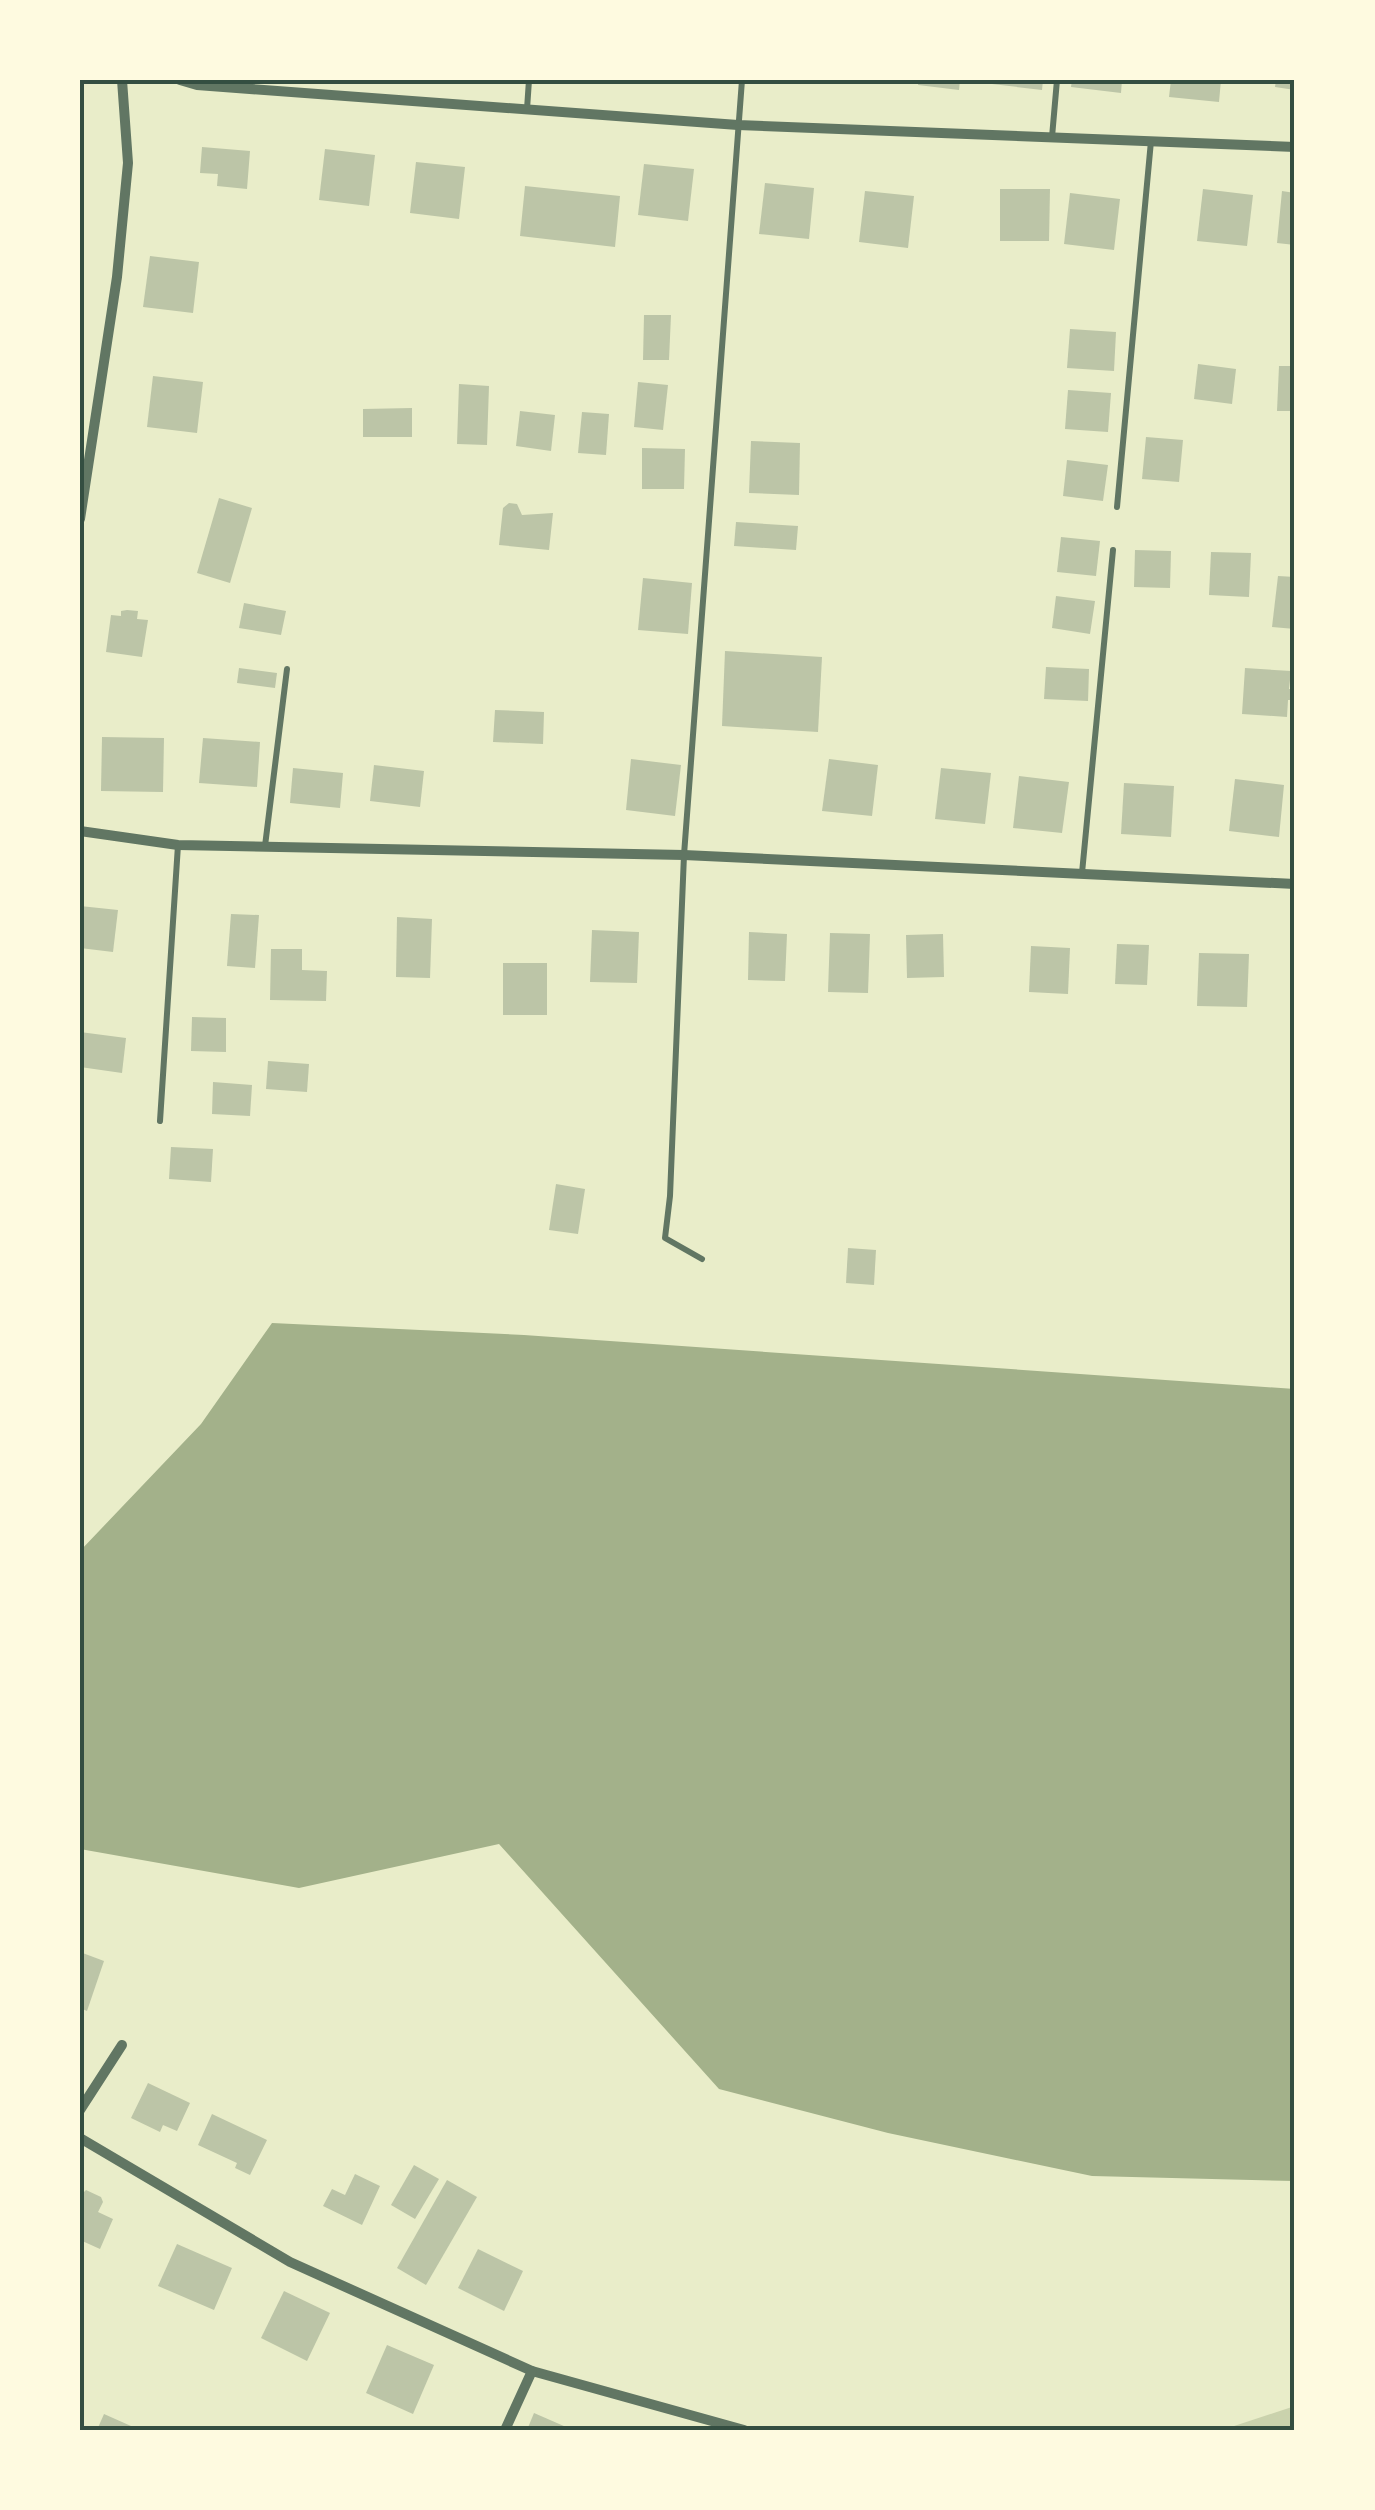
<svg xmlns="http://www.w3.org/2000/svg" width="1375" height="2510" viewBox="0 0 1375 2510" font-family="Montserrat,sans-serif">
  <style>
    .green { fill: #cad2ad }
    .water { fill: #a3b18a }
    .building { fill: #bcc5a7 }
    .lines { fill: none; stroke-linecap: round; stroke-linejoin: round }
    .service { stroke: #617663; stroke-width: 6 }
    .minor { stroke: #617663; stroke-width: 10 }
    .neatline { fill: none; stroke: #344e41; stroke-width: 4 }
  </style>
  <rect width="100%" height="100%" fill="#e9edc9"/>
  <path class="green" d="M1295,2406V2430H1222Z"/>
  <path class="water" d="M272,1323L524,1335L1295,1389V2181L1092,2176L888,2133L719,2089L499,1844L299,1888L80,1849V1551L201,1424Z"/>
  <g class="building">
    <path d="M919,80H960L959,90L918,85Z"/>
    <path d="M993,80H1043L1042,90L992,84Z"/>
    <path d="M1072,80H1122L1121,93L1071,87Z"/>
    <path d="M1171,80H1221L1219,102L1169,97Z"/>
    <path d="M1276,80H1295V90L1275,87Z"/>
    <path d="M202,147L250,151L247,189L217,186L218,174L200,173Z"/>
    <path d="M325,149L375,155L369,206L319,200Z"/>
    <path d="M416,162L465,167L459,219L410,213Z"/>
    <path d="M644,164L694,169L688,221L638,215Z"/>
    <path d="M765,183L814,188L809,239L759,234Z"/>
    <path d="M525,186L620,196L615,247L520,236Z"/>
    <path d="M1000,189H1050L1049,241H1000Z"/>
    <path d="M1203,189L1253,195L1247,246L1197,241Z"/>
    <path d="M865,191L914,196L908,248L859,242Z"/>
    <path d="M1282,191L1295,193V245L1277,243Z"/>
    <path d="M1070,193L1120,199L1114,250L1064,244Z"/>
    <path d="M150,256L199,262L193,313L143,307Z"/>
    <path d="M644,315H671L669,360H643Z"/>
    <path d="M1070,329L1116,332L1114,371L1067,368Z"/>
    <path d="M1198,364L1236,369L1232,404L1194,399Z"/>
    <path d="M1279,366H1295V411H1277Z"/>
    <path d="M153,376L203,382L197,433L147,427Z"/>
    <path d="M638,382L668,385L663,430L634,427Z"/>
    <path d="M459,384L489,386L487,445L457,444Z"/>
    <path d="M1068,390L1111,393L1108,432L1065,429Z"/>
    <path d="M412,408V437H363V409Z"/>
    <path d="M520,411L555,415L551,451L516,446Z"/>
    <path d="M582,412L609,414L606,455L578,453Z"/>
    <path d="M1146,437L1183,440L1179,482L1142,479Z"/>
    <path d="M751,441L800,443L799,495L749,493Z"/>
    <path d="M642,448L685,449L684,489H642Z"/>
    <path d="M1067,460L1108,465L1103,501L1063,496Z"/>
    <path d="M219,498L252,508L230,583L197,573Z"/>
    <path d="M509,503L517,504L522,515L553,513L549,550L499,545L503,508Z"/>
    <path d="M736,522L798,526L796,550L734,546Z"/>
    <path d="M1061,537L1100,541L1096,576L1057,572Z"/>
    <path d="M1135,550L1171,551L1170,588L1134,587Z"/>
    <path d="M1211,552L1251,553L1249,597L1209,595Z"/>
    <path d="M1278,576L1295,577V629L1272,627Z"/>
    <path d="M643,578L692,583L688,634L638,630Z"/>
    <path d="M1056,596L1095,601L1090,634L1052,628Z"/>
    <path d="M244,603L286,611L281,635L239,628Z"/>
    <path d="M127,610L138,611L137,619L148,620L142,657L106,652L111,615L121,616V611Z"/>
    <path d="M725,651L822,657L818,732L722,726Z"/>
    <path d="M1046,667L1089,669L1088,701L1044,699Z"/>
    <path d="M239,668L277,673L275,688L237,683Z"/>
    <path d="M1245,668L1291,671L1289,689H1295V700H1288L1287,717L1242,714Z"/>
    <path d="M495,710L544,712L543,744L493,742Z"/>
    <path d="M102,737L164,738L163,792L101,791Z"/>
    <path d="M203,738L260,742L257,787L199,783Z"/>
    <path d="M631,759L681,765L675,816L626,810Z"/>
    <path d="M829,759L878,765L872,816L822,811Z"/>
    <path d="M374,765L424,771L420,807L370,801Z"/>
    <path d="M293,768L343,773L340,808L290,803Z"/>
    <path d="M941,768L991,773L985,824L935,819Z"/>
    <path d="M1019,776L1069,782L1062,833L1013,828Z"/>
    <path d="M1235,779L1284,785L1279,837L1229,831Z"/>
    <path d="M1124,783L1174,786L1171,837L1121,834Z"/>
    <path d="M80,906L118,910L113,952L80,948Z"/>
    <path d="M231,914L259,915L255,968L227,966Z"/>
    <path d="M397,917L432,919L430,978L396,977Z"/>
    <path d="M592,930L639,932L637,983L590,982Z"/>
    <path d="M749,932L787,934L785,981L748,980Z"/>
    <path d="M830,933L870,934L868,993L828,992Z"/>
    <path d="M943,934L944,977L907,978L906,935Z"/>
    <path d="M1117,944L1149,945L1147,985L1115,984Z"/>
    <path d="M1031,946L1070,948L1068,994L1029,992Z"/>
    <path d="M271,949H302V970L327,971L326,1001L270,1000Z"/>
    <path d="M1199,953L1249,954L1247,1007L1197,1006Z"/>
    <rect x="503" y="963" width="44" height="52"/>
    <path d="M192,1017L226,1018V1052L191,1051Z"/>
    <path d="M80,1032L126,1038L122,1073L80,1067Z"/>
    <path d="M268,1061L309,1064L307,1092L266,1089Z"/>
    <path d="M213,1082L252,1085L250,1116L212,1114Z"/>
    <path d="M171,1147L213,1149L211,1182L169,1179Z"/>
    <path d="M556,1184L585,1189L578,1234L549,1230Z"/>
    <path d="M848,1248L876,1250L874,1285L846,1283Z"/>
    <path d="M80,1952L104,1961L87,2011L80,2008Z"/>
    <path d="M148,2083L190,2103L177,2131L163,2125L160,2132L131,2118Z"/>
    <path d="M212,2114L267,2140L250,2175L235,2168L237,2163L198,2145Z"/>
    <path d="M414,2165L439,2179L415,2219L391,2205Z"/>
    <path d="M355,2174L380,2186L362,2225L323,2206L332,2189L345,2195Z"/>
    <path d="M447,2180L477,2197L426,2285L397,2268Z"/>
    <path d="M86,2190L101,2197L103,2202L98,2212L113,2219L100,2249L80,2240V2196Z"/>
    <path d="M177,2244L232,2268L214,2310L158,2286Z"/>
    <path d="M478,2249L523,2271L504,2311L458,2288Z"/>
    <path d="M284,2291L330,2313L307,2361L261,2338Z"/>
    <path d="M387,2345L434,2365L413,2414L366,2393Z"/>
    <path d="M534,2413L573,2430H527Z"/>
    <path d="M104,2414L140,2430H97Z"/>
  </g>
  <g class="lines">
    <g class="service">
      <path d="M527,109L529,80"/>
      <path d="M1052,137L1057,80"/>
      <path d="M1117,507L1151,141"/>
      <path d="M265,846L287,669"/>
      <path d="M1082,873L1113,550"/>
      <path d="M160,1121L178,845"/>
      <path d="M702,1259L665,1238L670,1196L684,855L742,80"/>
    </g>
    <g class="minor">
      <path d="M180,80L197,85L738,125L1295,147"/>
      <path d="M80,519L117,277L128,163L122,80"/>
      <path d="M80,831L178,845L684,855L1295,884"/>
      <path d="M80,2110L122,2045"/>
      <path d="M80,2138L290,2262L532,2371L744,2430"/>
      <path d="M505,2430L532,2371"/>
    </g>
  </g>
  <rect width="1375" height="2510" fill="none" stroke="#fefae0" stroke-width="165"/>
  <rect x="82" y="82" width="1210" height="2346" class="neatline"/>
</svg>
